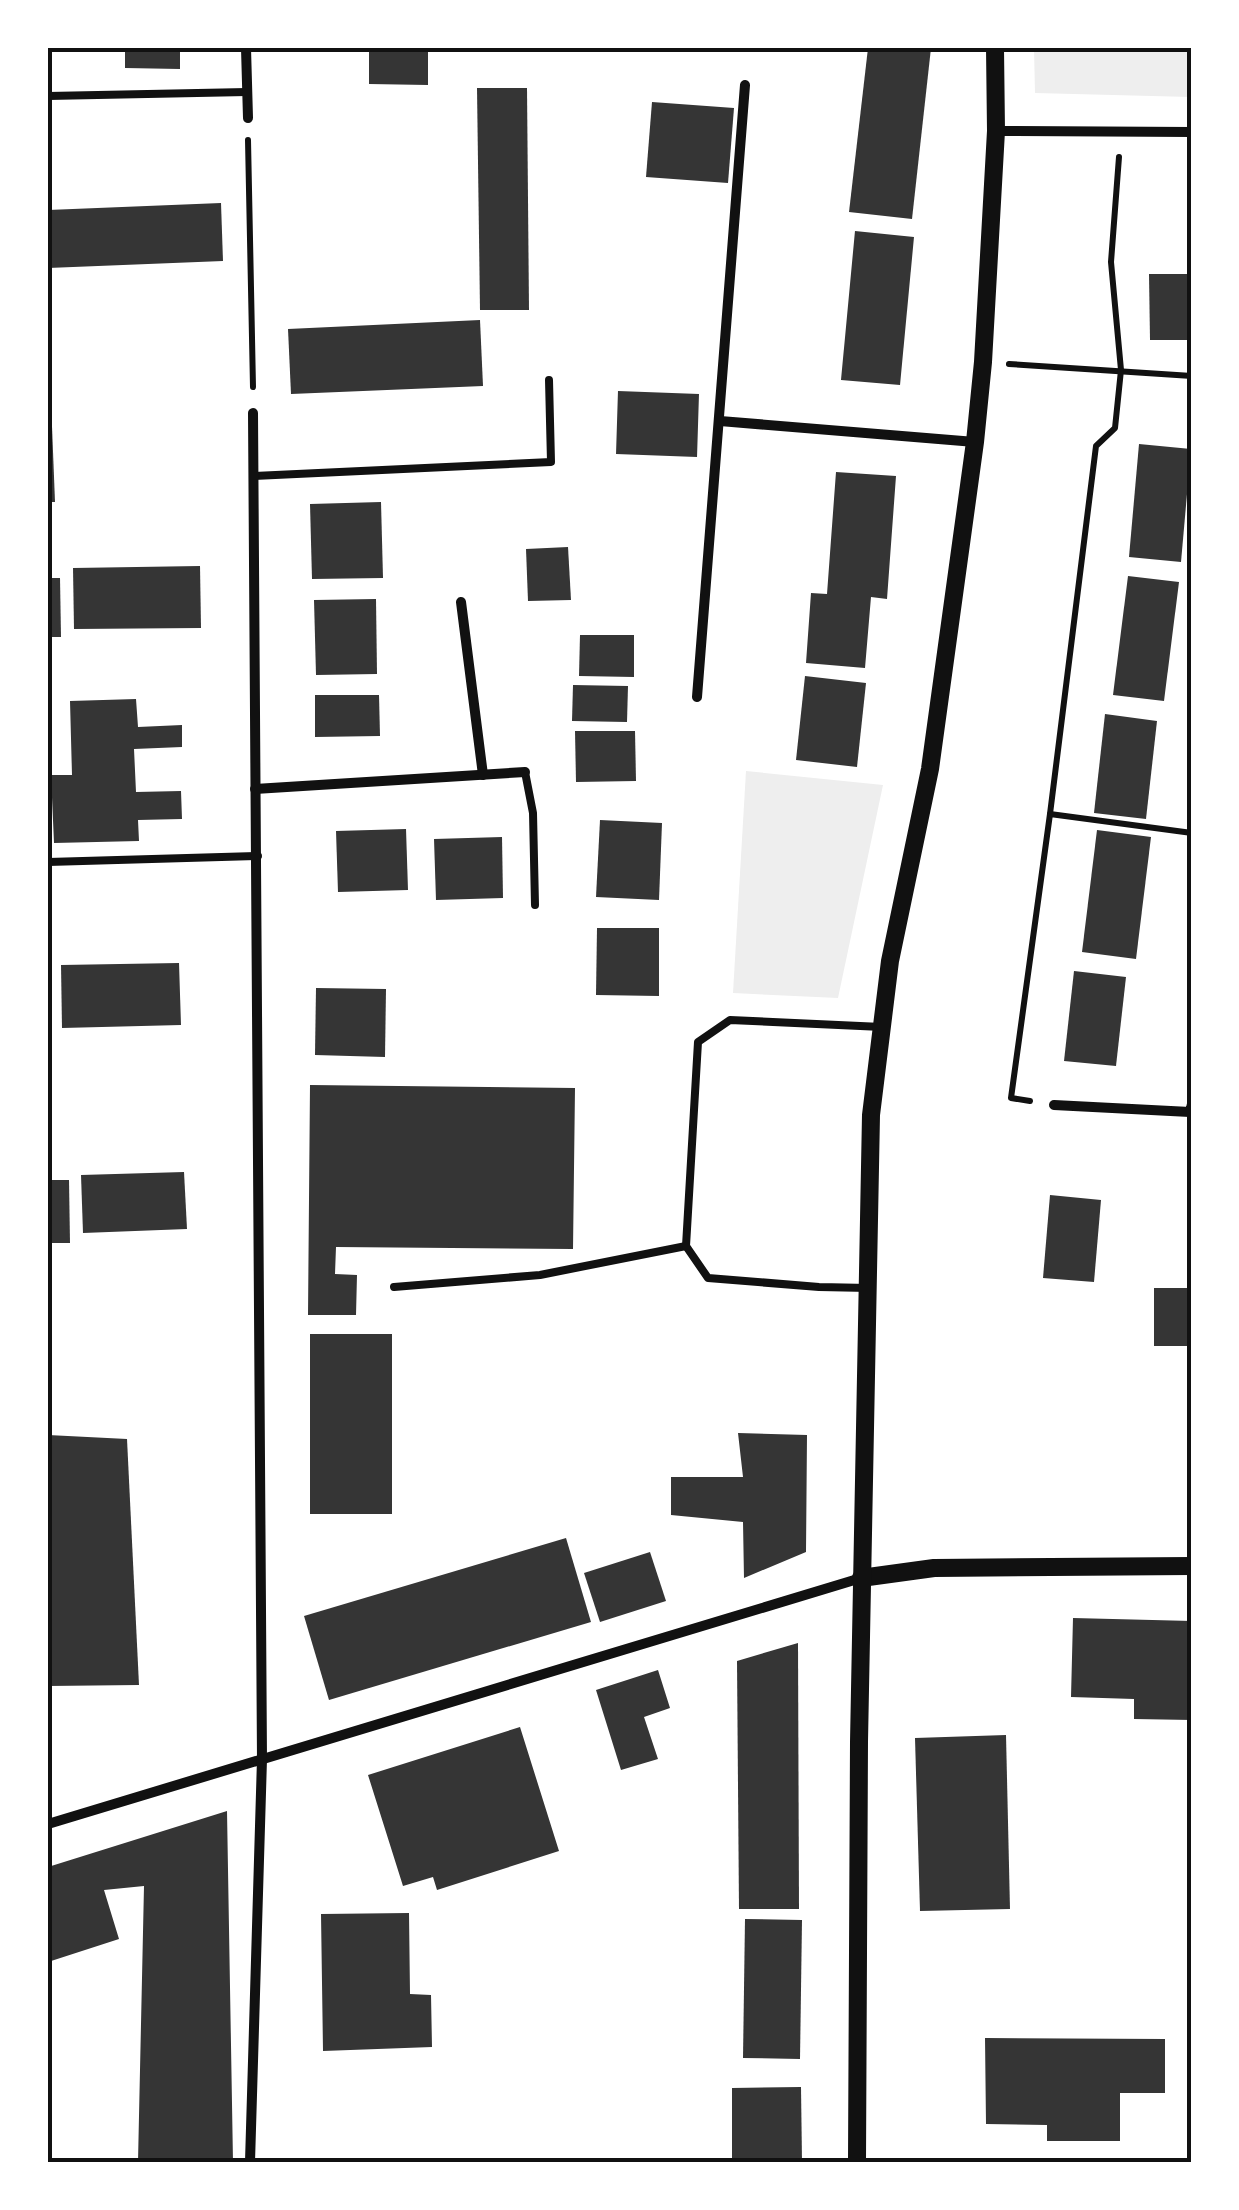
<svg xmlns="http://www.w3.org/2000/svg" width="1239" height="2210" viewBox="0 0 1239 2210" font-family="'Titillium Web',sans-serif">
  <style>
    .green { fill: #eee }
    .building { fill: #353535 }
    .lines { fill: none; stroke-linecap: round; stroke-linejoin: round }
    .path { stroke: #111; stroke-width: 6 }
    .service { stroke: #111; stroke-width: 8 }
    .minor { stroke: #111; stroke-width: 10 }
    .tertiary { stroke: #111; stroke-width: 18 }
    .neatline { fill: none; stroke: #111; stroke-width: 4 }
  </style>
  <rect width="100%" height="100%" fill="#fff"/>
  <g class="green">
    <path d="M1034,48H1191V97L1035,93Z"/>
    <path d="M746,771L883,785L838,998L733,993Z"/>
  </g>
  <g class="building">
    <path d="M125,48H180V69L125,68Z"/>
    <path d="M369,48H428V85L369,84Z"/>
    <path d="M868,48H931L912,219L849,212Z"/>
    <path d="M477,88H527L529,310H480Z"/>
    <path d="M652,102L734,108L728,183L646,177Z"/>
    <path d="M221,203L223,261L48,268V210Z"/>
    <path d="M855,231L914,237L900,385L841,380Z"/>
    <path d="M1149,274H1192V340H1150Z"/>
    <path d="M480,320L483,386L291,394L288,329Z"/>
    <path d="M618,391L699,394L697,457L616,454Z"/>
    <path d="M48,401H51L55,502H48Z"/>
    <path d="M1139,444L1191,449L1181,562L1129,557Z"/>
    <path d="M836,472L896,476L887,599L871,597L865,668L806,663L811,593L827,594Z"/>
    <path d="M381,502L383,578L312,579L310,504Z"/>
    <path d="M568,547L571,600L528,601L526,549Z"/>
    <path d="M200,566L201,628L74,629L73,568Z"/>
    <path d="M1128,576L1179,582L1164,701L1113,695Z"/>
    <path d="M48,578H60L61,637H48Z"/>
    <path d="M376,599L377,674L316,675L314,600Z"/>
    <path d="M580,635H634V677L579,676Z"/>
    <path d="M805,676L866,683L857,767L796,760Z"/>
    <path d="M573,685L628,686L627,722L572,721Z"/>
    <path d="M315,695H379L380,736L315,737Z"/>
    <path d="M136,699L138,727L182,725V747L134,749L136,792L181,791L182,819L138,820L139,841L54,843L51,775H72L70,701Z"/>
    <path d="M1105,714L1157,721L1146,819L1094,813Z"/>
    <path d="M575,731H635L636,781L576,782Z"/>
    <path d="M600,820L662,823L659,900L596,897Z"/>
    <path d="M406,829L408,890L338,892L336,831Z"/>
    <path d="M1097,830L1151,837L1136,959L1082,952Z"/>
    <path d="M502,837L503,898L436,900L434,839Z"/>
    <path d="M597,928H659V996L596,995Z"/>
    <path d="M179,963L181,1025L62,1028L61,965Z"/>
    <path d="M1074,971L1126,977L1116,1066L1064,1061Z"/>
    <path d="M316,988L386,989L385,1057L315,1055Z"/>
    <path d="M310,1085L575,1088L573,1249L336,1247L335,1274L357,1275L356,1315H308Z"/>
    <path d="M184,1172L187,1229L83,1233L81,1175Z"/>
    <path d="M48,1180H69L70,1243H48Z"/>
    <path d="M1050,1195L1101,1200L1094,1282L1043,1278Z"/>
    <rect x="1154" y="1288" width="38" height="58"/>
    <rect x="310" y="1334" width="82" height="180"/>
    <path d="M738,1433L807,1435L806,1552L744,1578L743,1522L671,1515V1477H743Z"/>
    <path d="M48,1435L127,1439L139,1685L48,1686Z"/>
    <path d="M566,1538L591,1622L329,1700L304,1616Z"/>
    <path d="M650,1552L666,1601L600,1622L584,1573Z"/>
    <path d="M1073,1618L1192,1621V1720L1134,1719V1699L1071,1697Z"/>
    <path d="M798,1643L799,1909H739L737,1661Z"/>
    <path d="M658,1670L670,1708L644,1717L658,1759L621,1770L596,1690Z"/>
    <path d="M520,1727L559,1851L437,1890L433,1877L403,1886L368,1775Z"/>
    <path d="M1006,1735L1010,1909L920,1911L915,1738Z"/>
    <path d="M227,1811L233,2162H138L144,1886L104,1890L119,1939L48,1962V1867Z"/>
    <path d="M409,1913L410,1994L431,1995L432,2047L323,2051L321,1914Z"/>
    <path d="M745,1919L802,1920L800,2059L743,2058Z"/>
    <path d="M985,2038L1165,2039V2093H1120V2141H1047V2125L986,2124Z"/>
    <path d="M801,2087L802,2162H732V2088Z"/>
  </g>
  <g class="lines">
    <g class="path">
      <path d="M248,140L253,387"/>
      <path d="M1009,364L1192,376"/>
      <path d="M1050,814L1096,446L1115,428L1121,370L1111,262L1119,157"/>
      <path d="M1030,1101L1011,1098L1050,814L1192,833"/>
    </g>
    <g class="service">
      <path d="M48,96L247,92"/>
      <path d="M254,476L551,462L549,380"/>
      <path d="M525,772L533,813L535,905"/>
      <path d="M48,862L258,856"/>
      <path d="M394,1287L540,1275L686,1246"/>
      <path d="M869,1288L819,1287L708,1278L686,1246L698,1042L730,1020L882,1027"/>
    </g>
    <g class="minor">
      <path d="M246,48L248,118"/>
      <path d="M996,131L1192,132"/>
      <path d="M720,421L975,442"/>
      <path d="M461,602L483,775"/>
      <path d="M697,697L745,85"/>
      <path d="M255,789L525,772"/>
      <path d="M1054,1105L1190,1112L1192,1104"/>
      <path d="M48,1824L861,1578"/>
      <path d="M250,2162L262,1759L253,413"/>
    </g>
    <g class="tertiary">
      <path d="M861,1578L934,1568L1192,1566"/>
      <path d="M857,2162L859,1742L871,1115L890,961L930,769L975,442L983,362L996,131L995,48"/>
    </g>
  </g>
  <rect width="1239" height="2210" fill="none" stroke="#ffffff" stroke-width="100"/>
  <rect x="50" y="50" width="1139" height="2110" class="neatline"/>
</svg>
